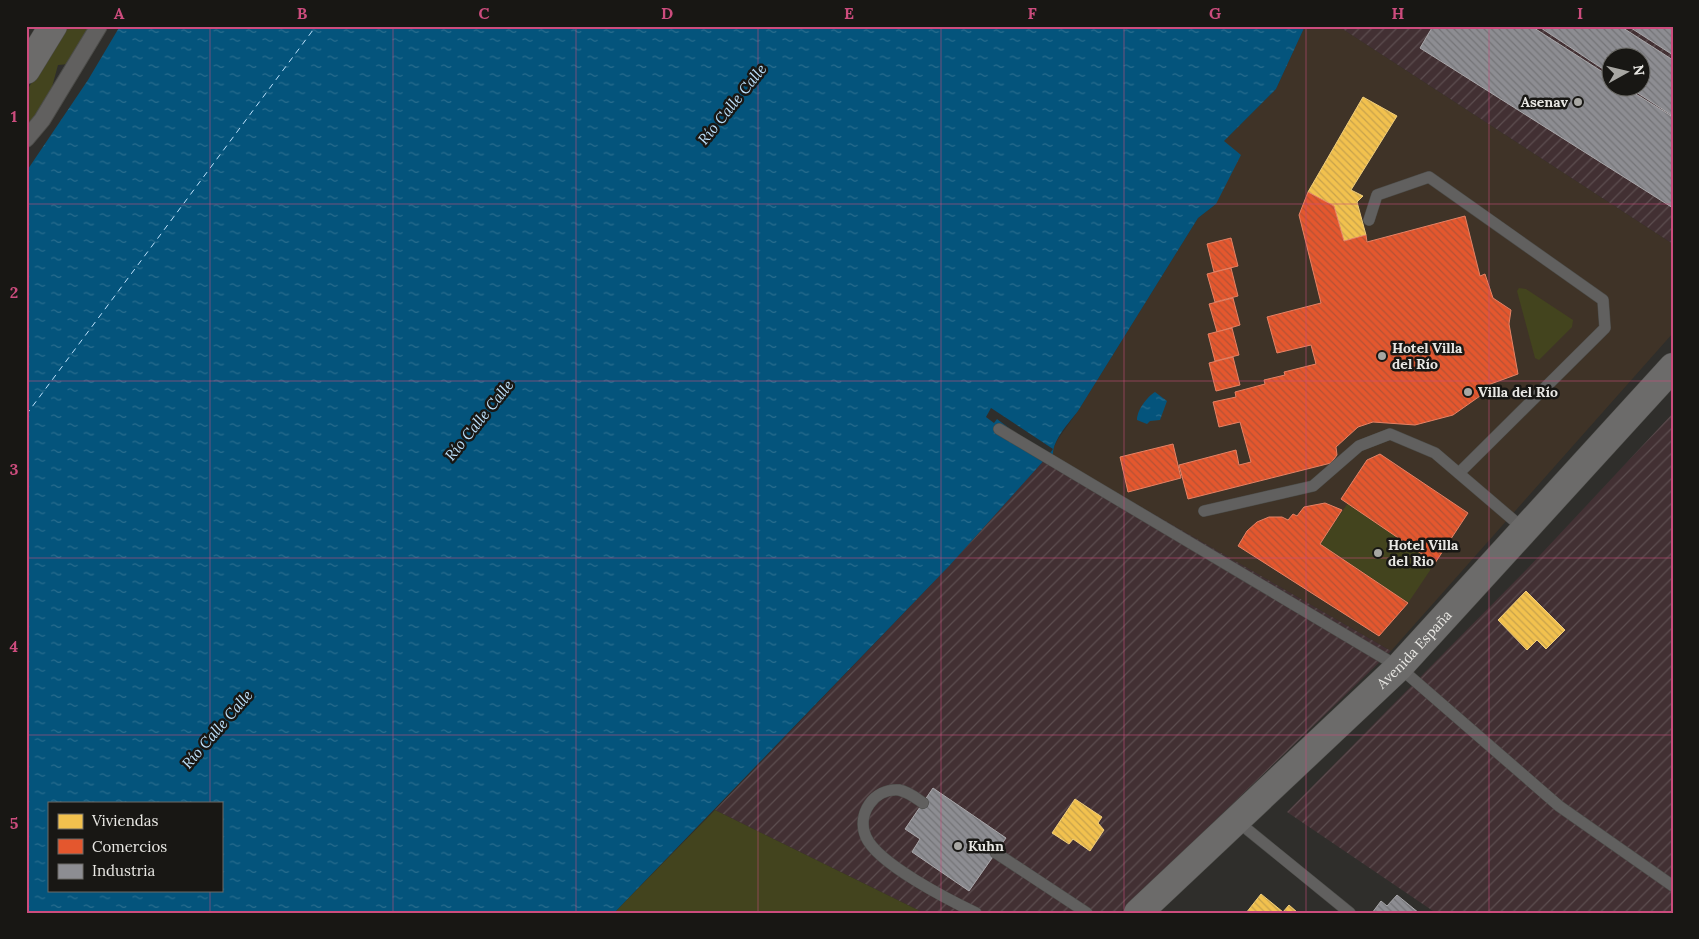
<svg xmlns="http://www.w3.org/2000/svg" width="1699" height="939" viewBox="0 0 1699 939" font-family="Lora,serif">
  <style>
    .commercial { fill: #3f3327 }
    .industrial { fill: url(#industrial-furrows); fill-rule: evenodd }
    .grass { fill: #43441e }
    .water { fill: url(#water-ripples); fill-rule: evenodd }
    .pier { fill: #2f2e2b }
    .homes { fill: url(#homes-back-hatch); stroke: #efcd7b }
    .shops { fill: url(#shops-back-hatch); stroke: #e68265 }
    .industry { fill: url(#industry-back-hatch); stroke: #a9a8ab }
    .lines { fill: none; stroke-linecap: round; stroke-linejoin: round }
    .ferry { stroke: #bde1fc; stroke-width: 1; stroke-dasharray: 6 5; stroke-linecap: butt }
    .service-casing { stroke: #4c4c49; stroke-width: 12 }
    .pedestrian-casing { stroke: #4c4c49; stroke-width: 18 }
    .secondary-casing { stroke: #4c4c49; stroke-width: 29 }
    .service { stroke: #61605f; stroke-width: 11 }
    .pedestrian { stroke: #61605f; stroke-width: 16 }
    .secondary { stroke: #6c6b6a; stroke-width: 28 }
    .grid { fill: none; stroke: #cc4c7d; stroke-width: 1; stroke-opacity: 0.55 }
    .poi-dot { fill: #a8a7a3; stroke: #181714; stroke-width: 2 }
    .labels { text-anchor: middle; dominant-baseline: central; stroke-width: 5; stroke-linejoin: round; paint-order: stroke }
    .poi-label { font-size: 14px; font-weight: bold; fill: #e9e8e4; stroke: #181714; text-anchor: start }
    .street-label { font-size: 14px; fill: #e9e8e4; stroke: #181714 }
    .water-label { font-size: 15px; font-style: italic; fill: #bde1fc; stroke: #181714 }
    .neatline { fill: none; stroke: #cc4c7d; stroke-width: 2 }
    .grid-label { font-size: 16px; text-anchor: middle; font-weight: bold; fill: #cc4c7d }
  </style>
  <defs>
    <pattern id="industrial-furrows" width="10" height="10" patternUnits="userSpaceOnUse" patternTransform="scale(1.25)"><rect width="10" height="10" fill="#423033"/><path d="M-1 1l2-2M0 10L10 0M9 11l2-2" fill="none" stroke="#5d4e50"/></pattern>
    <pattern id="water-ripples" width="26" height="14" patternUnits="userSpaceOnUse" patternTransform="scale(1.25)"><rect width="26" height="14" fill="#04547c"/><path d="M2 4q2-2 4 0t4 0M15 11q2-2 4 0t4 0" fill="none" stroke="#296d8e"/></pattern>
    <pattern id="homes-back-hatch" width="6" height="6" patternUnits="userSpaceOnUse" patternTransform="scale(1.25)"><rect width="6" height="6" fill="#f2c14e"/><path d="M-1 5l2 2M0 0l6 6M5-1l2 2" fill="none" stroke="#c7a24c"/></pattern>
    <pattern id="shops-back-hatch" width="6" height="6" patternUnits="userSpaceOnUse" patternTransform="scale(1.25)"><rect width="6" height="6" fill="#e4572e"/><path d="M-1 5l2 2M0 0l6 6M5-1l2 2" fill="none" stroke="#b55235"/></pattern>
    <pattern id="industry-back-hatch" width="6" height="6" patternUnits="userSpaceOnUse" patternTransform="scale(1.25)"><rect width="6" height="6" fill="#8d8d92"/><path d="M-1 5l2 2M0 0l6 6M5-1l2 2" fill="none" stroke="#747477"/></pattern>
  </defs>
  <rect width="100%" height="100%" fill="#2f2e2b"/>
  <path class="commercial" d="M1305,26H1338L1673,244V333L1391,651L1053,456V449L1058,439L1078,411L1198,218L1216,204L1224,141L1276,89Z"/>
  <g class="industrial">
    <path d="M1338,26H1673V244ZM1612,58H1642V88H1612Z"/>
    <path d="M1673,413V913H1436L1287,812L1527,569Z"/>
    <path d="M1053,456L1391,651L1119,913H924L715,810L950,565L1047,457Z"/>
  </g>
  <g class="grass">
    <path d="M66,26H91L69,64L58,65L49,98L26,129V92Z"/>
    <path d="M1519,288L1526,289L1573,320L1572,327L1539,360L1535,358L1517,291Z"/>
    <path d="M1348,503L1435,563L1408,603L1320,544Z"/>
    <path d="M715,810L924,913H614Z"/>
  </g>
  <g class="water">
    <path d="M120,26H1305L1276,89L1224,141L1241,155L1216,204L1198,218L1078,411C1069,423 1052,440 1053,456L1047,457L950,565L614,913H26V172L88,80ZM49,803H221V890H49Z"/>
    <path d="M1155,392L1167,401L1160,420L1150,421L1147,424L1137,420C1137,410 1147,397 1155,392Z"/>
  </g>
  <path class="pier" d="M991,408L1053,449L1047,457L997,419L994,423L986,417Z"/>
  <g class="homes">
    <path d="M1363,97L1397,116L1351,190L1363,196L1357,202L1366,235L1344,241L1334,206L1308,192Z"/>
    <path d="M1526,591L1565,630L1546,649L1537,640L1527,650L1498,620Z"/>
    <path d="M1075,799L1102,817L1098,823L1104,830L1090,851L1073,839L1069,844L1052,833Z"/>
    <path d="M1261,894L1283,912L1289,905L1297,912L1246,913Z"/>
  </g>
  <g class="shops">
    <path d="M1308,192L1334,206L1344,241L1366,235L1367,242L1465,216L1480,276L1485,274L1493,298L1511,310L1509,324L1518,374L1485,386L1480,396L1453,415L1415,425L1373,422L1358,427L1336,447L1337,455L1331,463L1188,499L1179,465L1236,450L1239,465L1251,462L1240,422L1219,427L1213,402L1236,397L1235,392L1265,384L1264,380L1285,375L1284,372L1316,364L1311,345L1277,353L1267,317L1321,303L1299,215Z"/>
    <path d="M1231,238L1238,266L1214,272L1207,244Z"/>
    <path d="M1231,268L1238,296L1215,302L1207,274Z"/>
    <path d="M1233,298L1240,325L1217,332L1209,304Z"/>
    <path d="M1232,328L1239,355L1215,361L1208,334Z"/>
    <path d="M1233,357L1240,385L1216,391L1209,363Z"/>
    <path d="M1173,444L1181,478L1128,492L1120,457Z"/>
    <path d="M1380,454L1468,513L1435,563L1341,499L1367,460Z"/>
    <path d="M1325,503L1342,510L1320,544L1408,603L1379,636L1238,546L1247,531L1257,522L1269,517H1282L1288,520L1293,514L1297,516L1304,507Z"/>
  </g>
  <g class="industry">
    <path d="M1433,26H1531L1612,78V88H1626L1673,117V208L1420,48Z"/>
    <path d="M1538,26H1620L1673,60V116L1630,88H1642V58H1612V75Z"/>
    <path d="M1628,26H1673V55Z"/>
    <path d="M933,788L1006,838L969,891L912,852L920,839L905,829Z"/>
    <path d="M1397,895L1419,913H1372L1381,901L1387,906Z"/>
  </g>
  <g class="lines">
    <path class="ferry" d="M26,415L316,26"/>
    <g class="service-casing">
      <g id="service">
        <path d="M1369,220L1377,195L1429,177L1603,300L1605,328L1459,473"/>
        <path d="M999,429L1399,667L1559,806L1673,886"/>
        <path d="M1204,511L1313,486L1359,446L1390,434L1435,453L1525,530"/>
        <path d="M923,803C916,798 909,792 899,790C874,788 856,814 866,837C878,864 949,900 976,913"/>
        <path d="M1237,821L1350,913"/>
        <path d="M996,853L1087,913"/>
      </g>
    </g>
    <g class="pedestrian-casing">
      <path id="pedestrian" d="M26,139L42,120L99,26"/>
    </g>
    <g class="secondary-casing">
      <g id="secondary">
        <path d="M26,70L53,26"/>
        <path id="s1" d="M1138,913L1399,667L1673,367"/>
      </g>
    </g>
    <use href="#service" class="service"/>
    <use href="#pedestrian" class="pedestrian"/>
    <use href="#secondary" class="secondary"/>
  </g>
  <path class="grid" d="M210,26V803M393,26V913M576,26V913M758,26V913M941,26V913M1124,26V913M1306,26V913M1489,26V913M26,204H1673M26,381H1673M26,558H1673M26,735H1673M210,890V913"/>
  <g class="poi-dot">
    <circle cx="1578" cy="102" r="5"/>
    <circle cx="1382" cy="356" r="5"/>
    <circle cx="1468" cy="392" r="5"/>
    <circle cx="1378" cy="553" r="5"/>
    <circle cx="958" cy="846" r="5"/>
  </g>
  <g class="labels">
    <g class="poi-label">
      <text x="1568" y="102" text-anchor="end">Asenav</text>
      <text x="1392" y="348">Hotel Villa<tspan x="1392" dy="16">del Río</tspan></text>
      <text x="1478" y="392">Villa del Río</text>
      <text x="1388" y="545">Hotel Villa<tspan x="1388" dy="16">del Rio</tspan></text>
      <text x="968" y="846">Kuhn</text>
    </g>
    <g class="street-label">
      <text stroke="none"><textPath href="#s1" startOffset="382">Avenida España</textPath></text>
    </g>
    <g class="water-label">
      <text transform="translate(732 104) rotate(-51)">Río Calle Calle</text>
      <text transform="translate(479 420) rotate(-51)">Río Calle Calle</text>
      <text transform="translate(217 729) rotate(-49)">Río Calle Calle</text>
    </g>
  </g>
  <rect width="1699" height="939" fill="none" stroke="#181714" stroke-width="55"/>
  <rect x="48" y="802" width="175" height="90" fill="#181714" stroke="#6c6b67"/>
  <rect x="58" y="814" width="25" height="15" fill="#f2c14e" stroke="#6c6b67"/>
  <text x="92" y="826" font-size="15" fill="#e9e8e4">Viviendas</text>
  <rect x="58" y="839" width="25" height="15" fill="#e4572e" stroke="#6c6b67"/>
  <text x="92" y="852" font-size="15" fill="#e9e8e4">Comercios</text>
  <rect x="58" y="864" width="25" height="15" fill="#8d8d92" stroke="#6c6b67"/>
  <text x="92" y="876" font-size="15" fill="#e9e8e4">Industria</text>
  <g transform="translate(1626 72) rotate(82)"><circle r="24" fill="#181714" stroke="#6c6b67"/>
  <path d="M0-4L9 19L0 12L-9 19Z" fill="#a8a7a3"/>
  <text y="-8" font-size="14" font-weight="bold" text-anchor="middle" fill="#e9e8e4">N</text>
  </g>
  <rect x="28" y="28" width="1644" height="884" class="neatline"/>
  <g class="grid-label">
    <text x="119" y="19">A</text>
    <text x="302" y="19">B</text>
    <text x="484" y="19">C</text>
    <text x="667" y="19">D</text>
    <text x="849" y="19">E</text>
    <text x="1032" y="19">F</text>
    <text x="1215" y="19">G</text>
    <text x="1398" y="19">H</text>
    <text x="1580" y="19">I</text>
    <text x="14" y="122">1</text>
    <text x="14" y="298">2</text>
    <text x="14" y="475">3</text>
    <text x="14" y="652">4</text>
    <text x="14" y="829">5</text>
  </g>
</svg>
